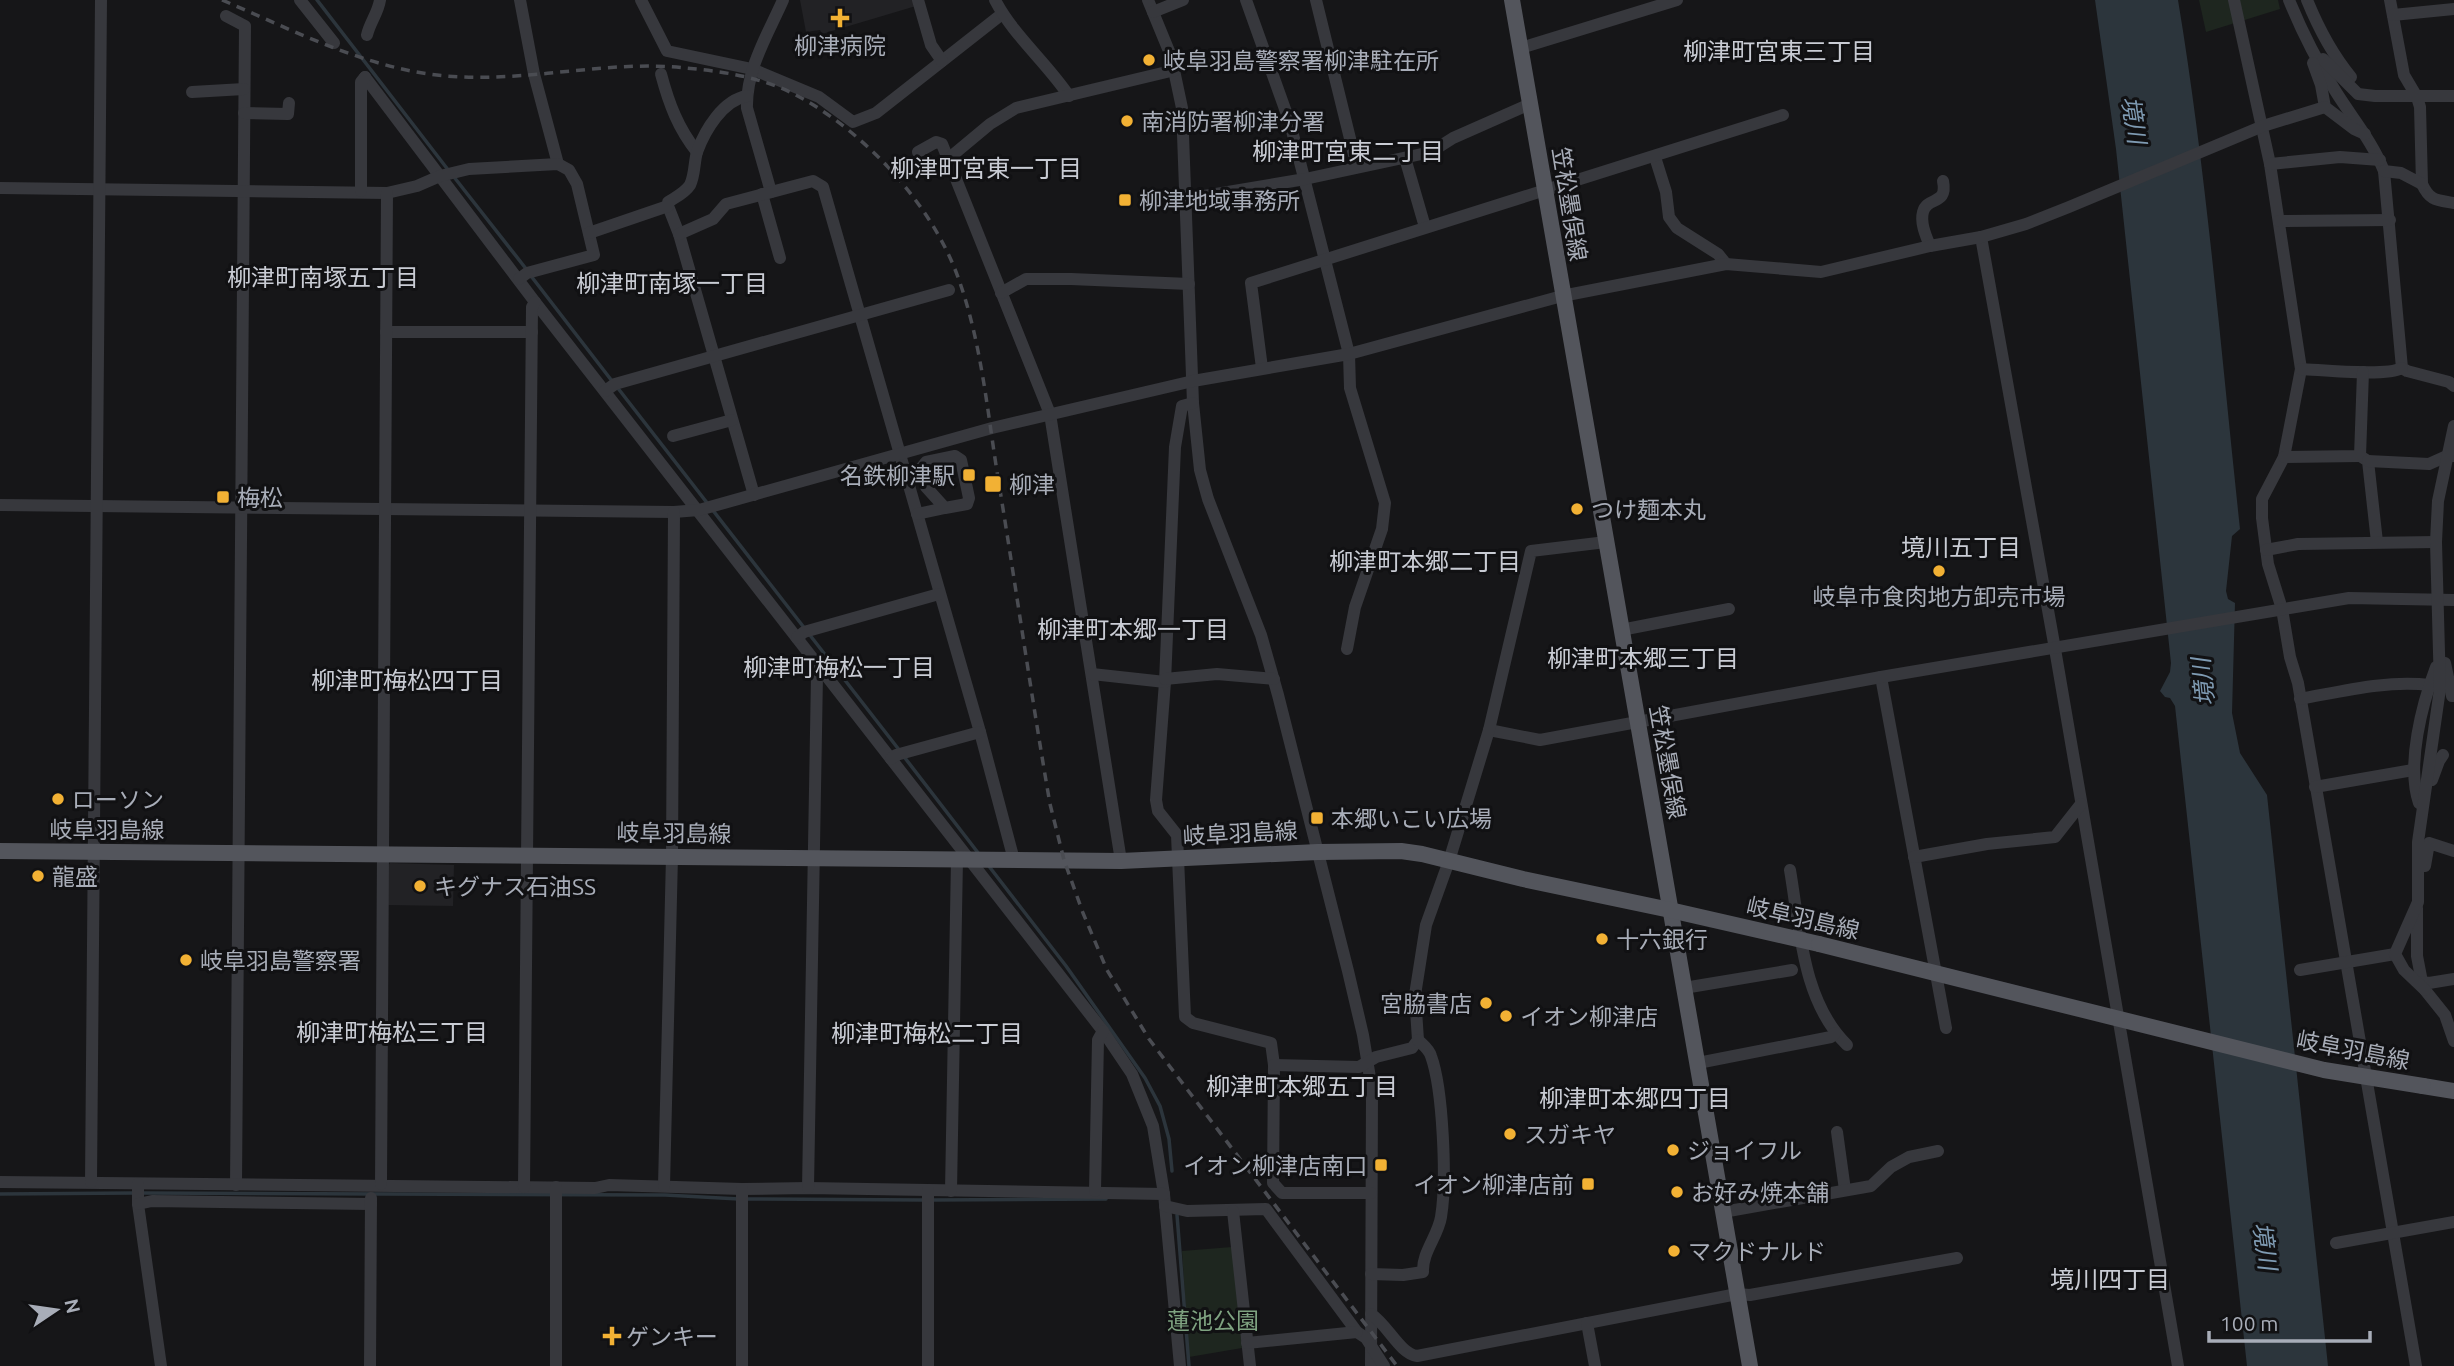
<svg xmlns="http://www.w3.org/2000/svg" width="2454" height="1366" viewBox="0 0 2454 1366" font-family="Ubuntu,'Noto Sans JP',sans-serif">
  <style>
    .built { fill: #222225 }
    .green { fill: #1e261f }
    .water { fill: #2c353c }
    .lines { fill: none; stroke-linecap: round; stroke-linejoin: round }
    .stream { stroke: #2c353c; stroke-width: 3.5 }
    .minor { stroke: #37383d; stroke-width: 12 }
    .major { stroke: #53555c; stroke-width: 16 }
    .rail { stroke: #4a4c52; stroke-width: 3.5; stroke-dasharray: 9 7; stroke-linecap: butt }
    .major-bridge { stroke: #53555c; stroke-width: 16 }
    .poi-dot { fill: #f2b134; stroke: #111113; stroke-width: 2.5 }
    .labels { text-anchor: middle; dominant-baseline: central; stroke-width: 6; stroke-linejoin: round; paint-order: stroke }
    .poi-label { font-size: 23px; fill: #a8adb8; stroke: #111113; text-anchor: start }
    .street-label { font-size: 23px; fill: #a8adb8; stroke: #111113 }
    .park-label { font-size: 23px; fill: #7fa381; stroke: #111113 }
    .neighbourhood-label { font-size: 24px; fill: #c9ccd4; stroke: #111113 }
    .water-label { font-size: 24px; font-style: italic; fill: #7f9bb3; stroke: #111113 }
  </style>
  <rect width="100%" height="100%" fill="#161618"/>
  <g class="built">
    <path d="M800,0H914L916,6L822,34L820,30L806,32Z"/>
    <path d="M390,863L454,865L453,906L386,905L387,867Z"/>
  </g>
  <g class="green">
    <path d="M2199,0H2278L2280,9L2206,32Z"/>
    <path d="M1232,1247L1242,1348L1189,1357L1182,1251Z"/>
  </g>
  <path class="water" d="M2095,0H2178C2207,175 2221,353 2240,529L2232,536L2226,591L2228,599L2235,603L2232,713L2240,753L2267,795L2328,1366H2247L2175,706L2170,698L2165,697L2160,691L2170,672L2171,663L2116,149Z"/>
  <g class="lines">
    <g class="stream">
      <path d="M317,0L449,171"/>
      <path d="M454,177L527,270"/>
      <path d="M531,276L612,381"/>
      <path d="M617,387L900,751"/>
      <path d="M905,758L979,854"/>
      <path d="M988,865L1066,966L1145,1078L1160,1106L1169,1139L1172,1171"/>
      <path d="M141,1193L665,1195L739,1199"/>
      <path d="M0,1194L134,1193"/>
      <path d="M747,1199L924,1200"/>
      <path d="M932,1200L1106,1199"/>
      <path d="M1177,1215L1189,1366"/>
    </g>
    <g class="minor">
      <path d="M300,0L334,43"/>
      <path d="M520,0L534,74L558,164"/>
      <path d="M641,0L667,51L752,69L819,97L853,122L876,113L1002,14"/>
      <path d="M918,0L931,45L942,61"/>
      <path d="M995,0C1013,35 1047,63 1069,96"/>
      <path d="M1148,0L1171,56L1182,108L1193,403L1200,470L1208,499L1261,635L1278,695L1348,971L1363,1035L1372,1090L1371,1366"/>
      <path d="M1246,0L1290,123L1349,354L1350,388L1385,503L1382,529L1355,607L1347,649"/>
      <path d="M1316,0L1357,167"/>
      <path d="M2234,0L2270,164L2301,369L2284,457L2262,499V518L2268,564L2282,609L2290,657L2298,683L2416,1366"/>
      <path d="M2289,0C2302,32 2318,63 2336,92C2353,119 2372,141 2384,171L2402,368L2407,371L2449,382L2454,386"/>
      <path d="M2307,0C2318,27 2332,54 2351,77"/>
      <path d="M2390,0L2404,75L2417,97L2420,107L2422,184C2430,201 2436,200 2454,203"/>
      <path d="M1153,12L1183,0"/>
      <path d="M2393,15L2454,9"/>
      <path d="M226,16L245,26L236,1185"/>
      <path d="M367,35C370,22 378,13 380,0"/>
      <path d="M1521,48L1677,0"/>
      <path d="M2323,59L2358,94L2375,96H2454"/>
      <path d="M2313,63L2321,85L2325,107L2354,129L2365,134"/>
      <path d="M661,74C669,104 678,128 697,152"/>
      <path d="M365,77L535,302L1103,1031L1132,1074L1153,1126L1164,1194L1180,1366"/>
      <path d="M192,92L244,89"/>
      <path d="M244,113L288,114L289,103"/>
      <path d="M918,152L936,142L942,144L1050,414L1121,861"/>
      <path d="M1655,157L1666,192L1669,217L1677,228L1718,254L1726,264"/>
      <path d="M1405,158L1425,227"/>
      <path d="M948,159L990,124L1016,108L1175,70"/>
      <path d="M2270,164L2340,157L2380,160"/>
      <path d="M2384,171L2401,173L2422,184"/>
      <path d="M0,188L387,193L417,186L440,176L469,169L558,164L569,170L577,184L594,255L527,273L519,279"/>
      <path d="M361,191V82L365,77"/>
      <path d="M771,192L747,108C746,69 768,34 783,0"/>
      <path d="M762,194L780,258"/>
      <path d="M1186,199L1305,179L1431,152L1453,138L1530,104"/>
      <path d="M668,206L679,234L754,495"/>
      <path d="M2279,221L2390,220"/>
      <path d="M589,233L668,206V202C676,197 685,193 690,185C695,175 694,162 697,152C705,130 723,100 747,96"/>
      <path d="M679,234L713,219L726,204L813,181L823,187L980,732L1014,860"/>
      <path d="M1981,237L2055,649L2178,1366"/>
      <path d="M1930,246C1926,236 1920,223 1923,212C1927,196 1948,206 1943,181"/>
      <path d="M1001,293L1026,279H1071L1189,284"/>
      <path d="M386,332H532"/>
      <path d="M1262,368L1251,283L1783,115"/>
      <path d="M2301,369C2323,370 2386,377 2402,368"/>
      <path d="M605,391L615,384L949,290"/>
      <path d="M1193,403L1182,406L1175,447L1165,682L1156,800L1158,811L1177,835L1185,1017L1193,1023L1271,1043L1274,1065L1273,1183L1282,1193H1371"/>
      <path d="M673,436L732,420"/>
      <path d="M2360,456L2368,461L2377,542"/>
      <path d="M2284,457L2360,456L2363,372"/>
      <path d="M2368,461L2429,464L2449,455L2453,456"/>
      <path d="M0,505L674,512L699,510L992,428L1193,381L1349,354L1562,296L1726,264L1821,272L1930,246L1981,237L2026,224L2069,207L2263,126L2325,107"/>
      <path d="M917,514L945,508L926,487L922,467L926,462L955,456L961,460L969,498L967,504L945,508"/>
      <path d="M2266,550L2298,544L2436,542"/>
      <path d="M1621,630L1729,609"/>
      <path d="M797,638L804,632L939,594"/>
      <path d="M2445,663L2452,696H2454"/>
      <path d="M1092,674L1165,682"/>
      <path d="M1881,677L1946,1028"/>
      <path d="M1165,679L1217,674L1274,679"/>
      <path d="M2300,699C2344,691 2386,680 2430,685"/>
      <path d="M1489,730L1540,740L1881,677L2349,598L2454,600"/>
      <path d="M891,759L896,755L980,732"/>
      <path d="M2432,780L2439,761L2443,755"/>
      <path d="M2315,787L2413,770"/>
      <path d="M2419,803C2406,765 2422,704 2436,667"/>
      <path d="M1914,857L1987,844L2055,837L2081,804"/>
      <path d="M2425,866L2429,843L2454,851"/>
      <path d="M1790,870C1800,928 1802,1001 1847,1045"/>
      <path d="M2417,908V956L2422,982L2425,990L2445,1015L2454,1041"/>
      <path d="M2300,970L2395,954"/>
      <path d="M2422,982L2429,983L2454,979"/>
      <path d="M1684,988L1792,970"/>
      <path d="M2425,990L2404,970L2395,954L2418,902V842L2440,689L2436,542L2438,501L2454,426"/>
      <path d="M1698,1063L1831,1037L1835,1033"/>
      <path d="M1274,1065L1359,1067L1376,1057L1412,1048L1418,1040L1415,995L1426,925L1449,861L1489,730L1531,551L1606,542"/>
      <path d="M1837,1132L1845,1190"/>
      <path d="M0,1182L595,1188L609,1185L742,1189L808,1188L1164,1194"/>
      <path d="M91,1182L101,0"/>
      <path d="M138,1184V1204L161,1366"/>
      <path d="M381,1184L387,193"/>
      <path d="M664,1186L672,856L674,512"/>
      <path d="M524,1187L532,307L535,302"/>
      <path d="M808,1188L817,675L820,667"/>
      <path d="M742,1189V1366"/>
      <path d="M951,1191L957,859"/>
      <path d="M1095,1191L1098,1040L1103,1031"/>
      <path d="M138,1204L152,1201L371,1204"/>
      <path d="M1165,1206L1187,1211L1266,1209L1357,1332L1366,1338L1384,1366"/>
      <path d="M1233,1211L1250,1366"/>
      <path d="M1723,1212L1871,1186L1891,1167L1909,1157L1938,1151"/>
      <path d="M2336,1243L2454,1222"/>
      <path d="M1371,1274L1403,1275L1423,1272C1422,1252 1438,1236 1441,1217C1447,1181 1443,1089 1431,1056C1429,1049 1423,1045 1418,1040"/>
      <path d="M1371,1314C1387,1324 1400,1354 1417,1356L1737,1294L1750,1295L1957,1258"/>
      <path d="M1587,1323L1595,1366"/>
      <path d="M1247,1343L1357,1332"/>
      <path d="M370,1366L371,1198"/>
      <path d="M556,1366V1187"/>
      <path d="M928,1366V1190"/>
    </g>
    <g class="major">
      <path d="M1512,0L1750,1366"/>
      <path d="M0,851L1121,861L1318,852L1401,851L1422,854L1523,879L1670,910L1819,944"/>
      <path d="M2423,1086L2454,1091"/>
    </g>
    <path class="rail" d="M222,0C300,33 378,75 464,77C538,80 612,60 685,68C721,71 760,77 792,93C863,129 933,205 959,280C983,348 988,420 1000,490C1017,595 1032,700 1050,804L1064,860L1083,913L1107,970L1149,1039L1397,1366"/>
    <path class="major-bridge" d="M1819,944L2324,1070L2423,1086"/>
  </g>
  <g class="poi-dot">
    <path d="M836.5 7.5h7v7h7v7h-7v7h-7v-7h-7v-7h7z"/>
    <circle cx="1149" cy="60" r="7"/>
    <circle cx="1127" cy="121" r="7"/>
    <rect x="1118" y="193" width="14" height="14" rx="3.5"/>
    <rect x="962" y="468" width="14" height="14" rx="3.5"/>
    <rect x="984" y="475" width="18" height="18" rx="3.5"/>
    <rect x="216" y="490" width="14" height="14" rx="3.5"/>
    <circle cx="1577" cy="509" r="7"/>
    <circle cx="1939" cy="571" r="7"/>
    <circle cx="58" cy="799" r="7"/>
    <rect x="1310" y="811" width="14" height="14" rx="3.5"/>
    <circle cx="38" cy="876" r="7"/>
    <circle cx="420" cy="886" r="7"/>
    <circle cx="1602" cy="939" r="7"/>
    <circle cx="186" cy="960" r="7"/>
    <circle cx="1486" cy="1003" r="7"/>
    <circle cx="1506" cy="1016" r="7"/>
    <circle cx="1510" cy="1134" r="7"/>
    <circle cx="1673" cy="1150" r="7"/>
    <rect x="1374" y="1158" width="14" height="14" rx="3.5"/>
    <rect x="1581" y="1177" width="14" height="14" rx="3.5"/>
    <circle cx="1677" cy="1192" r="7"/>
    <circle cx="1674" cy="1251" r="7"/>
    <path d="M608.5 1325.5h7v7h7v7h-7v7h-7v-7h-7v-7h7z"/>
  </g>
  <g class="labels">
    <g class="poi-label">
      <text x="840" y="45" text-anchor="middle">柳津病院</text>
      <text x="1163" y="60">岐阜羽島警察署柳津駐在所</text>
      <text x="1141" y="121">南消防署柳津分署</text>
      <text x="1139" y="200">柳津地域事務所</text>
      <text x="955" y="475" text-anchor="end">名鉄柳津駅</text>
      <text x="1009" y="484">柳津</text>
      <text x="237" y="497">梅松</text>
      <text x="1591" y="509">つけ麺本丸</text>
      <text x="1939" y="596" text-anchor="middle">岐阜市食肉地方卸売市場</text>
      <text x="72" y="799">ローソン</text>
      <text x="1331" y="818">本郷いこい広場</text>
      <text x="52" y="876">龍盛</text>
      <text x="434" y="886">キグナス石油SS</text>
      <text x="1616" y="939">十六銀行</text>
      <text x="200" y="960">岐阜羽島警察署</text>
      <text x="1472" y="1003" text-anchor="end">宮脇書店</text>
      <text x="1520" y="1016">イオン柳津店</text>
      <text x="1524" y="1134">スガキヤ</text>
      <text x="1687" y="1150">ジョイフル</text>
      <text x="1367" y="1165" text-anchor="end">イオン柳津店南口</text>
      <text x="1574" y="1184" text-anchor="end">イオン柳津店前</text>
      <text x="1691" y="1192">お好み焼本舗</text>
      <text x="1688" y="1251">マクドナルド</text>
      <text x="626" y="1336">ゲンキー</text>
    </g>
    <g class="street-label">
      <text transform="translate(1570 204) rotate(81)">笠松墨俣線</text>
      <text transform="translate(1668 762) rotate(80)">笠松墨俣線</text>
      <text x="107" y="829">岐阜羽島線</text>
      <text transform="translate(674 833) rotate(1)">岐阜羽島線</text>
      <text transform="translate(1240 833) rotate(-3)">岐阜羽島線</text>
      <text transform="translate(1803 918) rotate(13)">岐阜羽島線</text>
      <text transform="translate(2353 1050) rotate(11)">岐阜羽島線</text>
    </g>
    <g class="park-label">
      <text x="1213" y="1320">蓮池公園</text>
    </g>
    <g class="neighbourhood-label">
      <text x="1779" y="51">柳津町宮東三丁目</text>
      <text x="1348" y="151">柳津町宮東二丁目</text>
      <text x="986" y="168">柳津町宮東一丁目</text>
      <text x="323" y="277">柳津町南塚五丁目</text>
      <text x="672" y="283">柳津町南塚一丁目</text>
      <text x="1961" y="547">境川五丁目</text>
      <text x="1425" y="561">柳津町本郷二丁目</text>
      <text x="1133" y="629">柳津町本郷一丁目</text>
      <text x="1643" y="658">柳津町本郷三丁目</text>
      <text x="839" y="667">柳津町梅松一丁目</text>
      <text x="407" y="680">柳津町梅松四丁目</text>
      <text x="392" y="1032">柳津町梅松三丁目</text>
      <text x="927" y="1033">柳津町梅松二丁目</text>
      <text x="1302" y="1086">柳津町本郷五丁目</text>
      <text x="1635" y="1098">柳津町本郷四丁目</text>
      <text x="2110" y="1279">境川四丁目</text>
    </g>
    <g class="water-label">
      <text transform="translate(2134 120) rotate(81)">境川</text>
      <text transform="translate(2203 682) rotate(-96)">境川</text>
      <text transform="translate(2265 1246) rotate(82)">境川</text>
    </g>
  </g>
  <g transform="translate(56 1310) rotate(77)" stroke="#111113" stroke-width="5" paint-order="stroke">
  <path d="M0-5L12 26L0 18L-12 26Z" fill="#a8adb8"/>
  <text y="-10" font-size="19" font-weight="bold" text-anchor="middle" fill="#a8adb8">N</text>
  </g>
  <path d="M2209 1331v10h161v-10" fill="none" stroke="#a8adb8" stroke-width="3.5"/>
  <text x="2220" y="1331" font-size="21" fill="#a8adb8" stroke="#111113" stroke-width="5" paint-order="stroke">100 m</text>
</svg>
